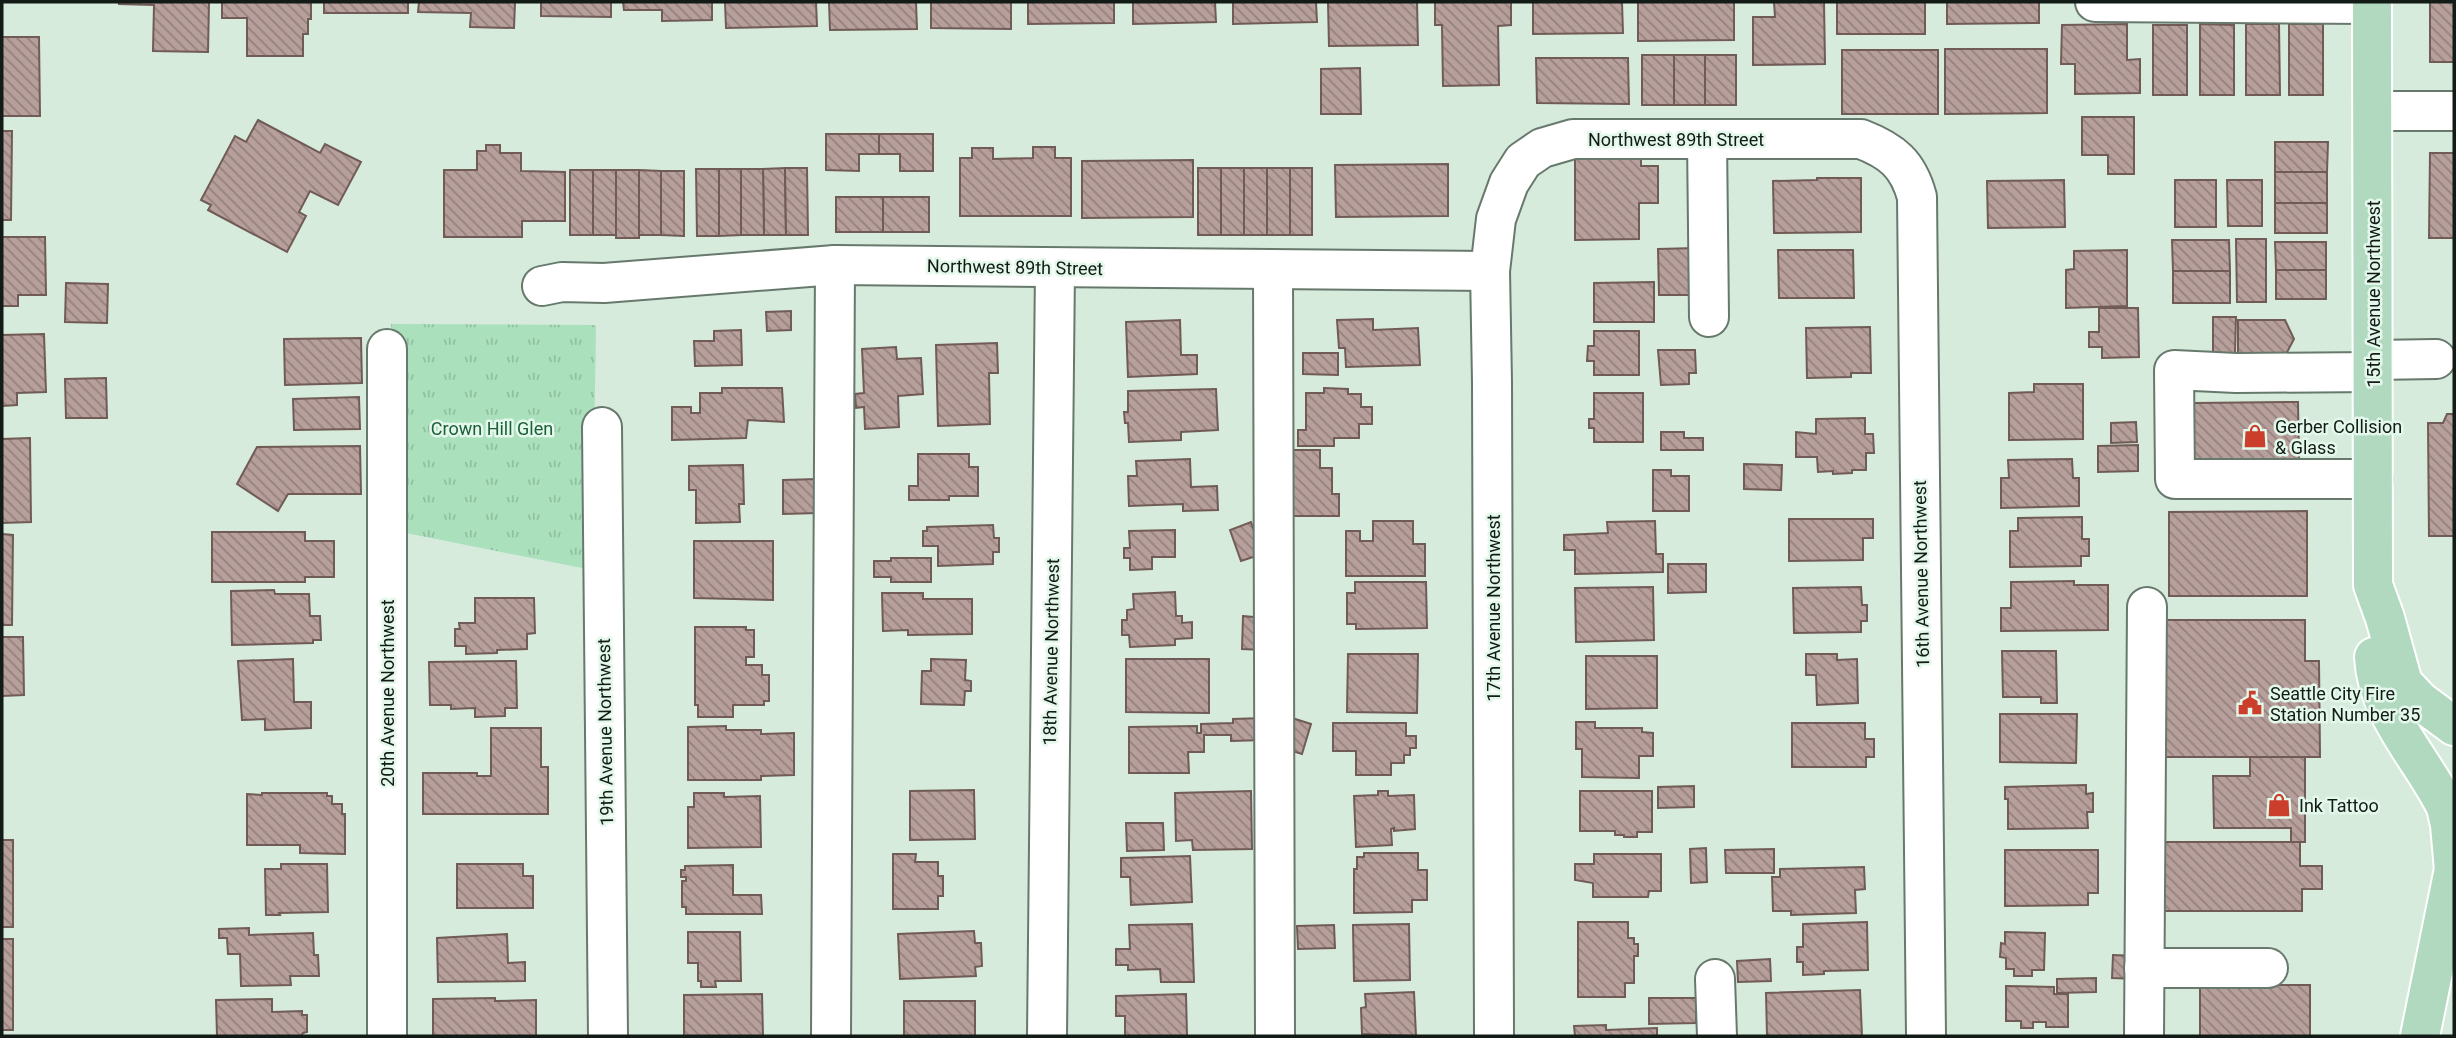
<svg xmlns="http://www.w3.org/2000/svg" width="2456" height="1038" viewBox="0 0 2456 1038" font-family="Roboto,sans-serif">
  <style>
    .grass { fill: url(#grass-tufts) }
    .building { fill: url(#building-back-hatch); stroke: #705b56; stroke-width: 2 }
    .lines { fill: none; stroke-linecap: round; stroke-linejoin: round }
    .minor-casing { stroke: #67796c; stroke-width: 42 }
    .major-casing { stroke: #fff; stroke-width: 42 }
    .minor { stroke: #fff; stroke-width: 38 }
    .major { stroke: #b1d9bf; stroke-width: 38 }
    .labels { text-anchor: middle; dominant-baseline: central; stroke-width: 5; stroke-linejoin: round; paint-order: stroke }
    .street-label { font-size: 18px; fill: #131b16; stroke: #e3f8ea }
    .poi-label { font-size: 18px; fill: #131b16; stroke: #e3f8ea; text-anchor: start }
    .park-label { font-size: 18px; fill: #1c603b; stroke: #e3f8ea }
  </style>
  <defs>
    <pattern id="grass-tufts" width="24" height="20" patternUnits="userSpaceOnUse" patternTransform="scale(1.75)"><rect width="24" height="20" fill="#aae0bc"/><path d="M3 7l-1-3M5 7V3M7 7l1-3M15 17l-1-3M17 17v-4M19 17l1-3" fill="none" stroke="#91c0a1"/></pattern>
    <pattern id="building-back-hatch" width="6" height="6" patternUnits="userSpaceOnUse" patternTransform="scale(1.75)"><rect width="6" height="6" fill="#b79f9b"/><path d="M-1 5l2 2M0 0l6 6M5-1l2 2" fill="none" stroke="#94817d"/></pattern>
  </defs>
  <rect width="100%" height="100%" fill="#d6ebdc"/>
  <path class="grass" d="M391,324L596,325L592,570L391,530Z"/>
  <g class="building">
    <path d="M119,2H209L208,52L153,51L154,5L119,4Z"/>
    <path d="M222,2H311V19H308V34H303V56H247V18H222Z"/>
    <rect x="324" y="2" width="84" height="11"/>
    <path d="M419,2H515L514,28L470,27L471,13L418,12Z"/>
    <path d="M541,2H611V17L541,16Z"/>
    <path d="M623,2H712V20L662,21V10H624Z"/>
    <path d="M725,2H816L817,26L726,28Z"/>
    <path d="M829,2H916L917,29L830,30Z"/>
    <path d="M931,2H1011V29L931,28Z"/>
    <path d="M1028,2H1114V23L1028,24Z"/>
    <path d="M1133,2H1215L1216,22L1133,24Z"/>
    <path d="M1233,2H1316L1317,22L1233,24Z"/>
    <path d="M1328,2H1417L1418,45L1329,46Z"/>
    <path d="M1435,2H1511V25L1498,26L1499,85L1443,86L1442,25H1435Z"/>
    <path d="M1533,2H1622L1623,33L1533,34Z"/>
    <path d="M1638,2H1734V40L1638,41Z"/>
    <path d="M1774,2H1824L1825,64L1753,65V17H1775Z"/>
    <rect x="1837" y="2" width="88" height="32"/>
    <path d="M1947,2H2039V23L1947,24Z"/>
    <rect x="2430" y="2" width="24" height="60"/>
    <path d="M2127,24V60L2140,59V93L2075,94V64H2061L2062,25Z"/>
    <path d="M2200,24L2234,25V95H2200Z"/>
    <path d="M2246,24H2279L2280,95H2246Z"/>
    <rect x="2289" y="24" width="34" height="71"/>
    <rect x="2153" y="25" width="34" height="70"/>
    <path d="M2,37H39L40,116H2Z"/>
    <path d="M1945,49H2047V113L1945,114Z"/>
    <rect x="1842" y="50" width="96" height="64"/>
    <rect x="1642" y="55" width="32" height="50"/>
    <rect x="1674" y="55" width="31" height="50"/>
    <rect x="1705" y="55" width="31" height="50"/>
    <path d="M1536,58H1628L1629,104L1537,103Z"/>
    <path d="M1360,68L1361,114H1321V69Z"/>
    <path d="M2082,117H2134V174H2108V155H2082Z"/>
    <path d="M258,120L320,153L325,144L361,162L338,205L310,191L299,212L306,216L287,252L208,210L211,205L201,200L235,136L246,142Z"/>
    <path d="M2,131H12L11,220H2Z"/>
    <path d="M826,134H879V154H859V171L826,170Z"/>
    <path d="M879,134H933V171H900V154H879Z"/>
    <path d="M2275,142H2328L2327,172H2275Z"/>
    <path d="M486,145H500V153H521V171L565,172V221H522V237H444V170H477V151H486Z"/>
    <path d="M1033,147H1055V158H1071V216H960V158H972V148H993V159L1033,158Z"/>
    <path d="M2430,153H2454V238H2429Z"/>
    <path d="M1641,157V166H1658V203H1639V239L1575,240V158Z"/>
    <path d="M1193,160V217L1082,218V161Z"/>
    <path d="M1448,164V216L1336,217L1335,165Z"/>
    <path d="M785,168L786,235H764L763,169Z"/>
    <path d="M785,168H807L808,235H786Z"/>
    <rect x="1198" y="168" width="23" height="67"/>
    <rect x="1221" y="168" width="23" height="67"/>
    <rect x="1244" y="168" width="23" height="67"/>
    <rect x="1267" y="168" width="23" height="67"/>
    <rect x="1290" y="168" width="22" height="67"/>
    <path d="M696,169H719V236H697Z"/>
    <path d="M719,169H741V235L719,236Z"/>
    <path d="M741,169H763L764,235H741Z"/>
    <rect x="570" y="170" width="23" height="65"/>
    <rect x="593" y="170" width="23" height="65"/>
    <rect x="616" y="170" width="23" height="68"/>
    <path d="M639,170L661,171V235H639Z"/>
    <path d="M661,171H684V236L661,235Z"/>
    <rect x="2275" y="172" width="52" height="31"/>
    <path d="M1817,178H1861V232L1774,233L1773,181L1817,180Z"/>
    <path d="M2064,180L2065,227L1988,228L1987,181Z"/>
    <rect x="2175" y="180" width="41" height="47"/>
    <path d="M2227,180H2262V226H2228Z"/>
    <rect x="836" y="197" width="47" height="35"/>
    <rect x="883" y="197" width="46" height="35"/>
    <rect x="2275" y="203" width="52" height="30"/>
    <path d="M2,237H45L46,295H18V306H2Z"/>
    <path d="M2236,239H2266V302H2237Z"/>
    <path d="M2172,240H2229L2230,271H2173Z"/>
    <path d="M2275,242H2326V270H2276Z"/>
    <path d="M1696,248L1697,295H1659L1658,249Z"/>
    <path d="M1778,250H1853L1854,298H1779Z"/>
    <path d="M2127,250V306L2066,308V270L2074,269V251Z"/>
    <rect x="2276" y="270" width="50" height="29"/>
    <rect x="2173" y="271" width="57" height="32"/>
    <path d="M1654,282V322H1594V283Z"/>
    <path d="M66,283L108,284L107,323L65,322Z"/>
    <path d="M2099,308H2138L2139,357L2102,358V347H2089V332H2099Z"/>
    <path d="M791,311V330L767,331L766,312Z"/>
    <path d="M2213,317H2236L2235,353H2213Z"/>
    <path d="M1373,319V330L1418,328L1420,365L1346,367L1345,348H1339L1337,320Z"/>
    <path d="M1180,320L1181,355H1197V374L1128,377L1126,322Z"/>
    <path d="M2238,320H2285L2294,339L2285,356H2238Z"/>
    <path d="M1870,327L1871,373H1851V377L1807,378L1806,328Z"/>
    <path d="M741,330L742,365L695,366L694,341H714V331Z"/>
    <path d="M1594,331H1639V375H1594V361H1587L1588,346H1594Z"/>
    <path d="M44,334L46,392L17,393V405L2,406V335Z"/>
    <path d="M361,338L362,383L285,385L284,339Z"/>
    <path d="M997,343L998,373H989L990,424L938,426L936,345Z"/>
    <path d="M896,347L897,359L921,358L923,394L898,396L899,427L865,429L864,407L856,408L855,394L864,393L862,349Z"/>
    <path d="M1658,350H1695L1696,373H1689V384L1661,385Z"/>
    <path d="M1303,353H1338V375L1303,374Z"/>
    <path d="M106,378L107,418H66L65,379Z"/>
    <path d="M2034,384H2083V439L2009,440V393L2034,392Z"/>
    <path d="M722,388H782L784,422L748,420L746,438L672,440V407H691V413H700V393H722Z"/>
    <path d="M1324,388L1348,389V394H1361V407H1372V424H1359V438H1334V446H1298V430H1306V393H1324Z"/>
    <path d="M1216,389L1218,430L1181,432V440L1129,442L1128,423H1125L1124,412H1128V391Z"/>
    <path d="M1594,393H1643V442H1594V428H1589V419H1594Z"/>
    <path d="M359,397L360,429L294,430L293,399Z"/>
    <path d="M2298,402L2299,460H2194V403Z"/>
    <path d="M2447,414H2454V536H2429L2428,423H2443Z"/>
    <path d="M1865,418V434H1873L1874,453H1866V470H1852V473L1833,474V471L1818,472L1817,457H1796V432L1816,434V419Z"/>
    <path d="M2136,422L2137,442L2111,443V423Z"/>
    <path d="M1661,432H1684V438H1703V450H1661Z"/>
    <path d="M30,438L31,522L2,523V439Z"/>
    <path d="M2138,445V471L2098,472V446Z"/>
    <path d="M360,446L361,494H288L278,511L237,484L257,447Z"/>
    <path d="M1286,450H1320V468H1332V494H1339V516H1286Z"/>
    <path d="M918,454H969V467H978V496H949V500H909V486H918Z"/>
    <path d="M1190,459L1191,487L1217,486L1218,510L1183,511V504L1129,506L1128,476H1137L1136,461Z"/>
    <path d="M2072,459L2073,478H2079V506L2001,508V478H2009L2008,460Z"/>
    <path d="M1744,464L1782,465L1781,490L1744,489Z"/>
    <path d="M743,465L744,504H739L740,522L696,523V490H689V466Z"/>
    <path d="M1653,470H1671V476H1689V511H1653Z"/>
    <path d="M818,479V513L783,514V480Z"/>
    <path d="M2307,511V596H2169V512Z"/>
    <path d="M2082,517V539H2089V556H2081V566L2010,567V531H2018V518Z"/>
    <path d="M1789,519H1873V538H1863V560L1789,561Z"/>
    <path d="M1373,521H1413V544H1425V576H1346V531H1360V541H1373Z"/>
    <path d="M1655,521L1656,554H1663V572L1575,574V550H1564V535L1608,533L1607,522Z"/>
    <path d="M1251,522L1262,554L1241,561L1230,530Z"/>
    <path d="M993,525L994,538H999V552H993V564L938,566V546H923V531H927V527Z"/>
    <path d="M1175,530V557H1152V569L1130,570V558H1124V548H1130L1129,531Z"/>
    <path d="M212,532H305V541H334V577H305V582H212Z"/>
    <path d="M2,534L13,535L12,625H2Z"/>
    <path d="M694,541H773V600L694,598Z"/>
    <path d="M891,558H931V582H891V577H874V561H891Z"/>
    <path d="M1668,564H1706V592L1668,593Z"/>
    <path d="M2074,581V585H2108V630L2001,631V608H2011V582Z"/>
    <path d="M1355,582H1426L1427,628L1356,629V624H1347V593H1355Z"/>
    <path d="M1653,587L1654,640L1576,642L1575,588Z"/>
    <path d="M1861,587L1862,605H1867V621H1861V632L1794,633L1793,588Z"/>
    <path d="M274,590L275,594H309L310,616H320L321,640H313V643L232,645L231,591Z"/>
    <path d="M1175,592L1176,616H1182V623L1192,622V638L1175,639V645L1130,647L1129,635H1122V620H1127V610L1134,609L1133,594Z"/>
    <path d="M882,593H923V599H972V634L908,635V630L883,631Z"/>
    <path d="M475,598H534L535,633L527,634V649L497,650V653L466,654V646H455V629H460L459,623H475Z"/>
    <path d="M1243,616L1264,618L1263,650L1242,649Z"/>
    <path d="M2166,620H2305V661H2319L2320,757H2166Z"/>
    <path d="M695,627H746V630H754V657H746V665H762V675H769V701H764V705H733V717H698V705H695Z"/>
    <path d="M2,637H23L24,695L2,696Z"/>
    <path d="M2002,651H2056L2057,703H2041V697H2003Z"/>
    <path d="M1348,654H1418L1417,713L1347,712Z"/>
    <path d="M1806,654H1837V660L1857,659L1858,703L1817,705L1816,675H1806Z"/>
    <path d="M1586,656H1657V708L1586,709Z"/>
    <path d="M293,659L294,702H311V728L265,730V719L242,720L238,661Z"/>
    <path d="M931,659L966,660L965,680L971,681V691H965L964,705L921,704L922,671H931Z"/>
    <path d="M1126,659H1209V713L1126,712Z"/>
    <path d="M516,661L517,708H505V716L475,717V708L451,709V705H430L429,662Z"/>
    <path d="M2000,714H2077L2076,763L2000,762Z"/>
    <path d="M1263,718L1264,740L1231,741V735H1204V752H1188L1189,773H1129V727L1197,726V733H1201V724L1233,723V719Z"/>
    <path d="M1292,718L1311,724L1302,754L1283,748Z"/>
    <path d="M1576,722H1595V728H1642V732L1653,733V756H1639V778L1582,777V749H1576Z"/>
    <path d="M1333,723H1406V736H1416V748H1410V755H1404V763H1391V775H1356V751H1333Z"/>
    <path d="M1792,723H1865V739H1874V757H1866V767H1792Z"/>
    <path d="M726,726V730H761V734L794,733V775L761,776V780H688V727Z"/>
    <path d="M491,728H541V767H548V814H423V773H477V776H491Z"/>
    <path d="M2250,757H2305V842H2291V828H2214L2213,776H2250Z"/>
    <path d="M2086,785V794L2093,793V812H2087L2088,828L2008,829V799H2005V787Z"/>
    <path d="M1694,786V807L1658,808V787Z"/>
    <path d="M974,790L975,839L910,840V791Z"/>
    <path d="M1251,791L1252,849L1193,850L1192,840L1176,841L1175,793Z"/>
    <path d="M1378,791H1388V796L1414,795L1415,829L1394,831V828L1391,829L1392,845L1356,847L1354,796L1378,795Z"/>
    <path d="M1580,791H1652V832H1637V837H1624V835H1615V831H1580Z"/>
    <path d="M262,793H327V796H332V804H342V814H345V854L300,853V845H247V794L262,795Z"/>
    <path d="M694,793H724V797L760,796L761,847L688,848V807H694Z"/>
    <path d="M1126,823H1163L1164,850L1127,851Z"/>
    <rect x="2" y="840" width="11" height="87"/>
    <path d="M2161,842H2300V866H2322V889H2302V911H2161Z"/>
    <path d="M1706,848L1707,882L1691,883L1690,849Z"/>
    <path d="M1774,849V873H1726L1725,850Z"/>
    <path d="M2005,850H2098V893H2088V905L2005,906Z"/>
    <path d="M1364,853H1418V870H1427V900H1412V912L1354,913V869H1357V857H1364Z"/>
    <path d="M893,854H916L915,862H938V876H943V896H938V909H893Z"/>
    <path d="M1594,854H1661V891H1649L1648,897H1593V883L1575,880V864H1594Z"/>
    <path d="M1190,856L1192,902L1131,905L1130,877H1121V858Z"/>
    <path d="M281,864H327L328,912L279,913L280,915H266L265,869H281Z"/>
    <path d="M457,864H523V876H533V908H457Z"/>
    <path d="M733,865V895H761L762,914H686V907H682V881H686V877H681V870H685V866Z"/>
    <path d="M1864,867L1865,889L1855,890L1856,913L1791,915V911H1773L1772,877H1780V869Z"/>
    <path d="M1578,922H1628V938H1634V944H1638V956H1634V983H1625V997H1578Z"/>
    <path d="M1867,922L1868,970L1824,971V974L1803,975V962H1797V947H1803V924Z"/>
    <path d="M1192,924L1194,982H1161L1160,969L1128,970V965H1116V949H1130L1129,925Z"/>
    <path d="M1409,924L1410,980L1354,981L1353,925Z"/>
    <path d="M1334,925L1335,948L1298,949L1297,926Z"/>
    <path d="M249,928V935L313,933L314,955H318L319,976H290L291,985L241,986L240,954H228L227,938H219V929Z"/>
    <path d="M974,931L975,943H981L982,966L975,967L976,976L900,979L898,934Z"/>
    <path d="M688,932H740L741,981H715L716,987H701V981H698V963H688Z"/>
    <path d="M2005,932L2045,933L2044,970H2032V976H2014V969H2006V958L2000,957L2001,943L2005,944Z"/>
    <path d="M507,934L508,963L525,962V981L438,982L437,938Z"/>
    <rect x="2" y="939" width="11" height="91"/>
    <path d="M2113,955L2137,956V979L2112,978Z"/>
    <path d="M1770,959L1771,981L1738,982L1737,961Z"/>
    <path d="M2096,978V992L2057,993V979Z"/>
    <rect x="2200" y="985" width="110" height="51"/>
    <path d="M2006,986L2054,987V994H2068V1027H2046V1022H2033V1028H2021V1021H2006Z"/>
    <path d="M1860,990L1862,1036H1767L1766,993Z"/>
    <path d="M1414,992L1416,1036L1362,1034L1361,1008L1366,1007L1365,994Z"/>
    <path d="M762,994L763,1036H684V995Z"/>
    <path d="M1186,994L1187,1036H1125V1016H1116V996Z"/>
    <path d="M495,998V1001L536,1000V1036H433V999Z"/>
    <path d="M1649,998H1696V1023L1649,1024Z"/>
    <path d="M272,999V1012L302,1011V1015H307V1032L303,1033L301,1036H217L216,1000Z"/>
    <rect x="904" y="1001" width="71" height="35"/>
    <path d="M1606,1025V1030L1657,1028V1036H1575L1574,1026Z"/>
  </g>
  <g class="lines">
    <g class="minor-casing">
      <g id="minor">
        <path d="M2095,2L2372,4"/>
        <path d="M2373,111H2454"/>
        <path d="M1707,139L1709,317"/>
        <path d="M1273,270L1275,1036"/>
        <path d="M542,286L562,282L604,283L835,265L1490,271"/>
        <path d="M2374,360L2436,359"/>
        <path d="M602,427L608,1036"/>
        <path d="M2373,479H2175L2174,370L2236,373L2373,372"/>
        <path d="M2144,968H2268"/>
        <path d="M1715,979L1717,1036"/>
        <path d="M387,1036V349"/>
        <path d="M831,1036L835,265"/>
        <path d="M1047,1036L1055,268"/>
        <path d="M1494,1036L1492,382L1490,271L1496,219L1509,183L1523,161L1542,148L1573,139H1861C1892,151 1908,164 1917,197L1926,1036"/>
        <path d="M2144,1036L2147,607"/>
      </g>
    </g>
    <g class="major-casing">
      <g id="major">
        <path d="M2372,2L2373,585L2385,618L2403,683L2420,701L2454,726"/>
        <path d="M2374,657C2377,715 2422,758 2446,807L2450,825L2454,870"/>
        <path d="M2420,1036L2454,869"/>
      </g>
    </g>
    <use href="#minor" class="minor"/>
    <use href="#major" class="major"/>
  </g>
  <defs>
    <g id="shop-bare" transform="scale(1.89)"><path d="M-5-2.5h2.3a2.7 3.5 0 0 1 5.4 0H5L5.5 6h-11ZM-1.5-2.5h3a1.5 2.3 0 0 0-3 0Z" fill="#ca3e2b" stroke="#e3f8ea" stroke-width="2.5" paint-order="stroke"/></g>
    <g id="civic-bare" transform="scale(1.89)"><path d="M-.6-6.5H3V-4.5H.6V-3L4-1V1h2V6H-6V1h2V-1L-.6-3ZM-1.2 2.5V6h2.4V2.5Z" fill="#ca3e2b" stroke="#e3f8ea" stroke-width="2.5" paint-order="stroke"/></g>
  </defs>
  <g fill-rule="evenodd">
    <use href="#shop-bare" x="2255" y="436"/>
    <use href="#civic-bare" x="2250" y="703"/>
    <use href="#shop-bare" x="2279" y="805"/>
  </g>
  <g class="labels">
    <g class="street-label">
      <text x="1676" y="139">Northwest 89th Street</text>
      <text transform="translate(1015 267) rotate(1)">Northwest 89th Street</text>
      <text transform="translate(2373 294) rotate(-90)">15th Avenue Northwest</text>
      <text transform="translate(1921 574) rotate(-91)">16th Avenue Northwest</text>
      <text transform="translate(1493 608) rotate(-90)">17th Avenue Northwest</text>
      <text transform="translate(1051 652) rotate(-89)">18th Avenue Northwest</text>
      <text transform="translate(387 693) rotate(-90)">20th Avenue Northwest</text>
      <text transform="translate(605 732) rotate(-91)">19th Avenue Northwest</text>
    </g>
    <g class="poi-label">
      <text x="2275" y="426">Gerber Collision<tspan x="2275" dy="21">&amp; Glass</tspan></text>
      <text x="2270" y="693">Seattle City Fire<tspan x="2270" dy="21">Station Number 35</tspan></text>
      <text x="2299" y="805">Ink Tattoo</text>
    </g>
    <g class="park-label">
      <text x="492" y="428">Crown Hill Glen</text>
    </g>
  </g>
  <rect width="2456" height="1038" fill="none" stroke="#131b16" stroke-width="7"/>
</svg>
